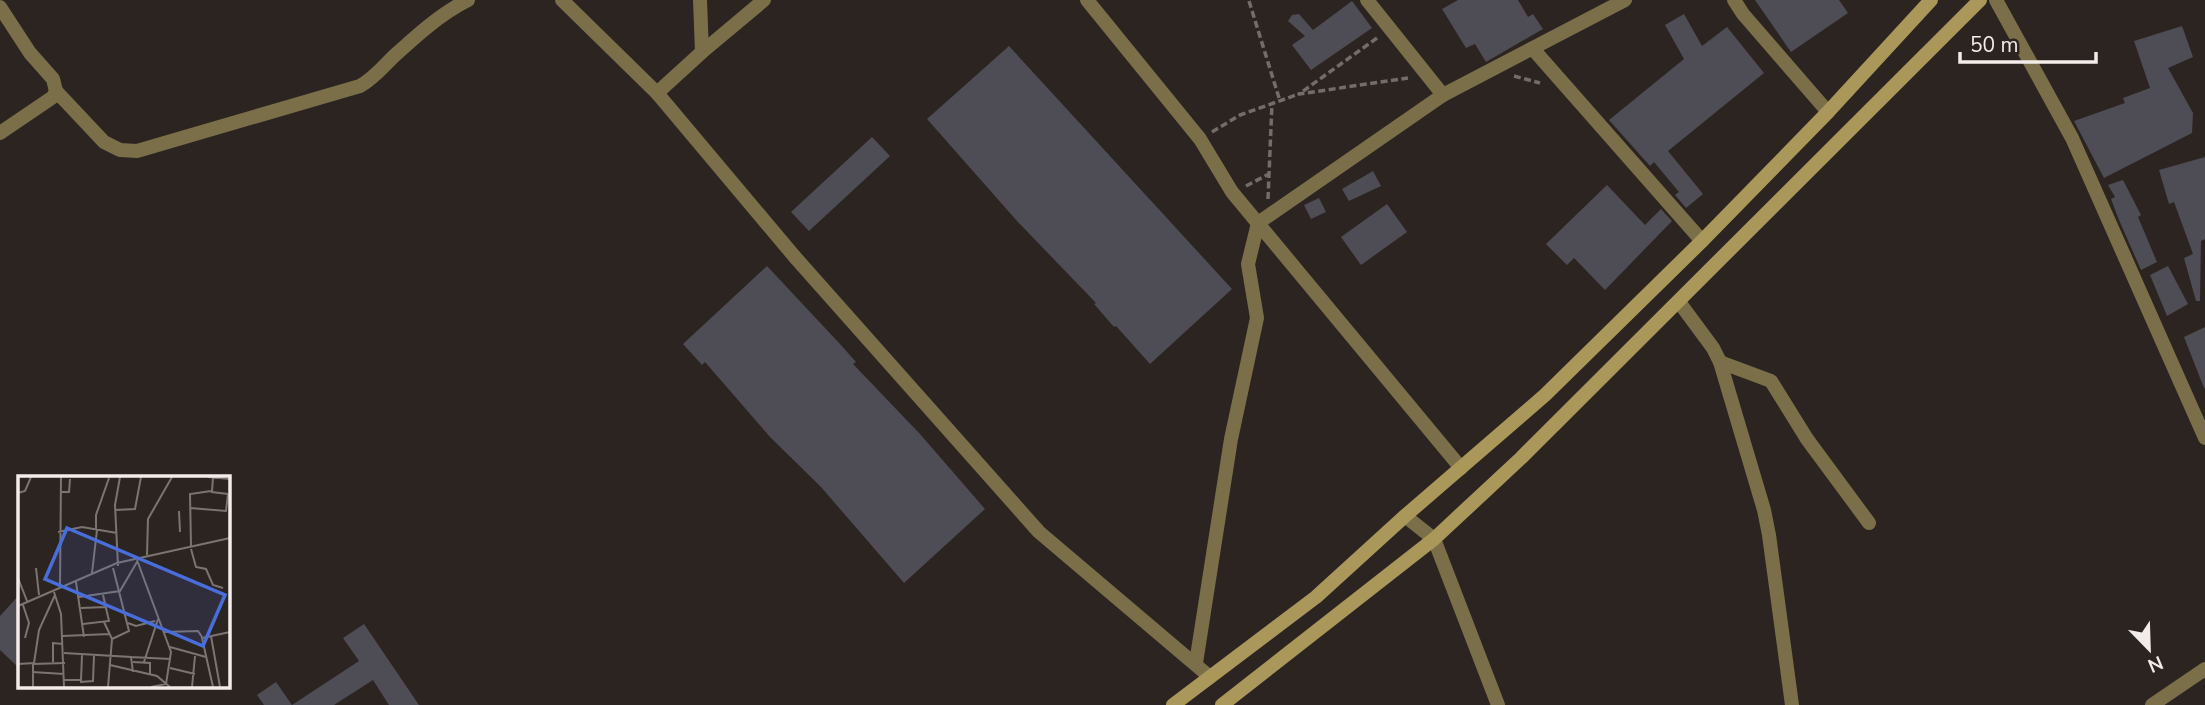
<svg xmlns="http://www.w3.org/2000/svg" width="2205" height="705" viewBox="0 0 2205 705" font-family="'Nunito Sans',sans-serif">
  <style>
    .building { fill: #4e4c54 }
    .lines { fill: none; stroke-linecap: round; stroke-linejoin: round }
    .path { stroke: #736c69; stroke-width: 3.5; stroke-dasharray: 7 3.5; stroke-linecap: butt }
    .street { stroke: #7a6f49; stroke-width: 14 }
    .secondary { stroke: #aa985a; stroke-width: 14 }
    .inset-road { fill: none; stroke: #7b7471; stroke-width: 2 }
    .view { fill: #486edc; fill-opacity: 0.15; stroke: #486edc; stroke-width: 3.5 }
    .inset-edge { fill: none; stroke: #f2ecea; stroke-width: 3.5 }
  </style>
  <rect width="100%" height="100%" fill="#2c2421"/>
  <g class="building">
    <path d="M1458,0H1518L1528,17L1533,14L1543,29L1486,62L1475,44L1466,48L1442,9Z"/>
    <path d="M1755,0H1839L1848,13L1791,52Z"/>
    <path d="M1352,1L1372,28L1311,70L1292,45L1305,36L1288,21L1292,15L1299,14L1313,30Z"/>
    <path d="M1684,14L1702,46L1727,27L1764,73L1668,151L1703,194L1686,208L1675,195L1679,192L1654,162L1650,166L1609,120L1684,59L1665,25Z"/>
    <path d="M2182,26L2193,57L2168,68L2193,113L2192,133L2104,178L2074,121L2125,103L2123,98L2150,88L2134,41Z"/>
    <path d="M1009,46L1232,289L1150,364L1116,326L1114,327L1094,304L1096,303L1017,221L927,119Z"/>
    <path d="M872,137L890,156L809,231L791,212Z"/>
    <path d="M2205,157V239L2201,241L2200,301H2196L2184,258L2193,254L2174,202L2169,204L2159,170Z"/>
    <path d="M1373,171L1381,186L1349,201L1342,189Z"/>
    <path d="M2123,180L2141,215L2138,217L2157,262L2141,270L2119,220L2111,199L2115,197L2108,185Z"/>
    <path d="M1607,185L1645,225L1661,209L1672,221L1605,290L1574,258L1567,265L1546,244Z"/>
    <path d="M1319,198L1326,212L1311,219L1304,205Z"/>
    <path d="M1387,204L1407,232L1361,265L1341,237Z"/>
    <path d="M767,266L840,344L856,362L853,364L920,434L985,509L904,583L821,487L770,437L705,362L702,365L683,344Z"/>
    <path d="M2168,266L2188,304L2167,316L2150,275Z"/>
    <path d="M2205,327V388H2204L2184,337Z"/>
    <path d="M19,595V668L0,650V616Z"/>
    <path d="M364,624L419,705H389L373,680L334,705H264L257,695L276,682L292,705L359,661L343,638Z"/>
  </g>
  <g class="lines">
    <g class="path">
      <path d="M1249,1L1280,101"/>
      <path d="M1377,38L1299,94L1408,78"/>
      <path d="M1514,76L1540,83"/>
      <path d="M1212,132L1240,115L1299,94"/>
      <path d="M1246,186L1269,174"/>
      <path d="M1268,199L1272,103"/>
    </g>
    <g class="street">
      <path d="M562,0L657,93L794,256L1039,532L1210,677"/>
      <path d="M1087,0L1200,139L1232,192L1461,468"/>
      <path d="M1367,0L1443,95"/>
      <path d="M1734,0L1743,14L1828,112"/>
      <path d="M1996,0L2072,138L2205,438"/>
      <path d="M0,7L30,53L53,79L56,91L53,97L0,133"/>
      <path d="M1533,49L1702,241"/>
      <path d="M702,52L764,0"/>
      <path d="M56,91L104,142L120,150L137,151L360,86C373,79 382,68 393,57C416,36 440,14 468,0"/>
      <path d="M657,93L702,52L700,0"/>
      <path d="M1679,302L1713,348L1720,362L1764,510L1769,535L1792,705"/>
      <path d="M1720,362L1771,381L1807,439L1869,523"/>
      <path d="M1405,516L1434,539L1498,705"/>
      <path d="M1196,663L1231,439L1257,318L1248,264L1258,223L1443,95L1625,0"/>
      <path d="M2152,705L2205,669"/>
    </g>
    <g class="secondary">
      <path d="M1173,705L1316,597L1405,516L1545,395L1702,241L1828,112L1931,0"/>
      <path d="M1222,705L1434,539L1521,458L1980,0"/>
    </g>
  </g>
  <g transform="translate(18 476)">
    <rect width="212" height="212" fill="#2c2421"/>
    <path class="inset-road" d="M190,1L212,3M195,1L194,16L210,18M42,16H51L52,3M0,17L7,15L13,1M172,32L208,35L210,18M97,34L117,33L123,1M161,35L162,56M78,54V39L91,2M40,56L64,51L99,57M173,70L172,18L193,15M173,73L178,91L188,93L195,109L205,112M129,79L130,43L154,1M119,84L153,176L148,208L133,211M100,90L97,29L102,1M18,92L21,119M74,97L79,54M0,102L9,125M58,106L66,161M42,110L43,1M36,116L43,138L46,211M61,121L102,115L119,86M5,129L11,147L7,162M0,130L99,87L212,62M63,132L88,131M86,146L94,163L90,211M110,147L118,150L137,145M65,148L91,145L85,119M146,156L180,155L184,161M44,160L92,158M193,160L202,211M94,163L111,155L95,92M152,171L188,181M46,177L113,181L115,196M113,181L153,183M35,186V167L45,168M115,186L132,187V199M126,186L140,143M0,188L16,187L21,154L37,119M92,189L139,200L152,211M152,192L177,198M14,196L46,198M46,204H63L64,179M62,206L75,205L76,180M15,211V188L47,187M174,211L177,180M195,211L184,162L212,156"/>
    <path class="view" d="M49,52L207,119L185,170L27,103Z"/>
    <rect width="212" height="212" class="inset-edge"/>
  </g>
  <g transform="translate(2149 649) rotate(157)" stroke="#2c2421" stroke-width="5" paint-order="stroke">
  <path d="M0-5L12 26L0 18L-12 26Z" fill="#f2ecea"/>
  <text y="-10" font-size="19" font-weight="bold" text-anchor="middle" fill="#f2ecea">N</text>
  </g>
  <path d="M1960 52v10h136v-10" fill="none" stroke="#f2ecea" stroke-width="3.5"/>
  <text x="1970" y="52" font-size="21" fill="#f2ecea" stroke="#2c2421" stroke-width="5" paint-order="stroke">50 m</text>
</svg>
